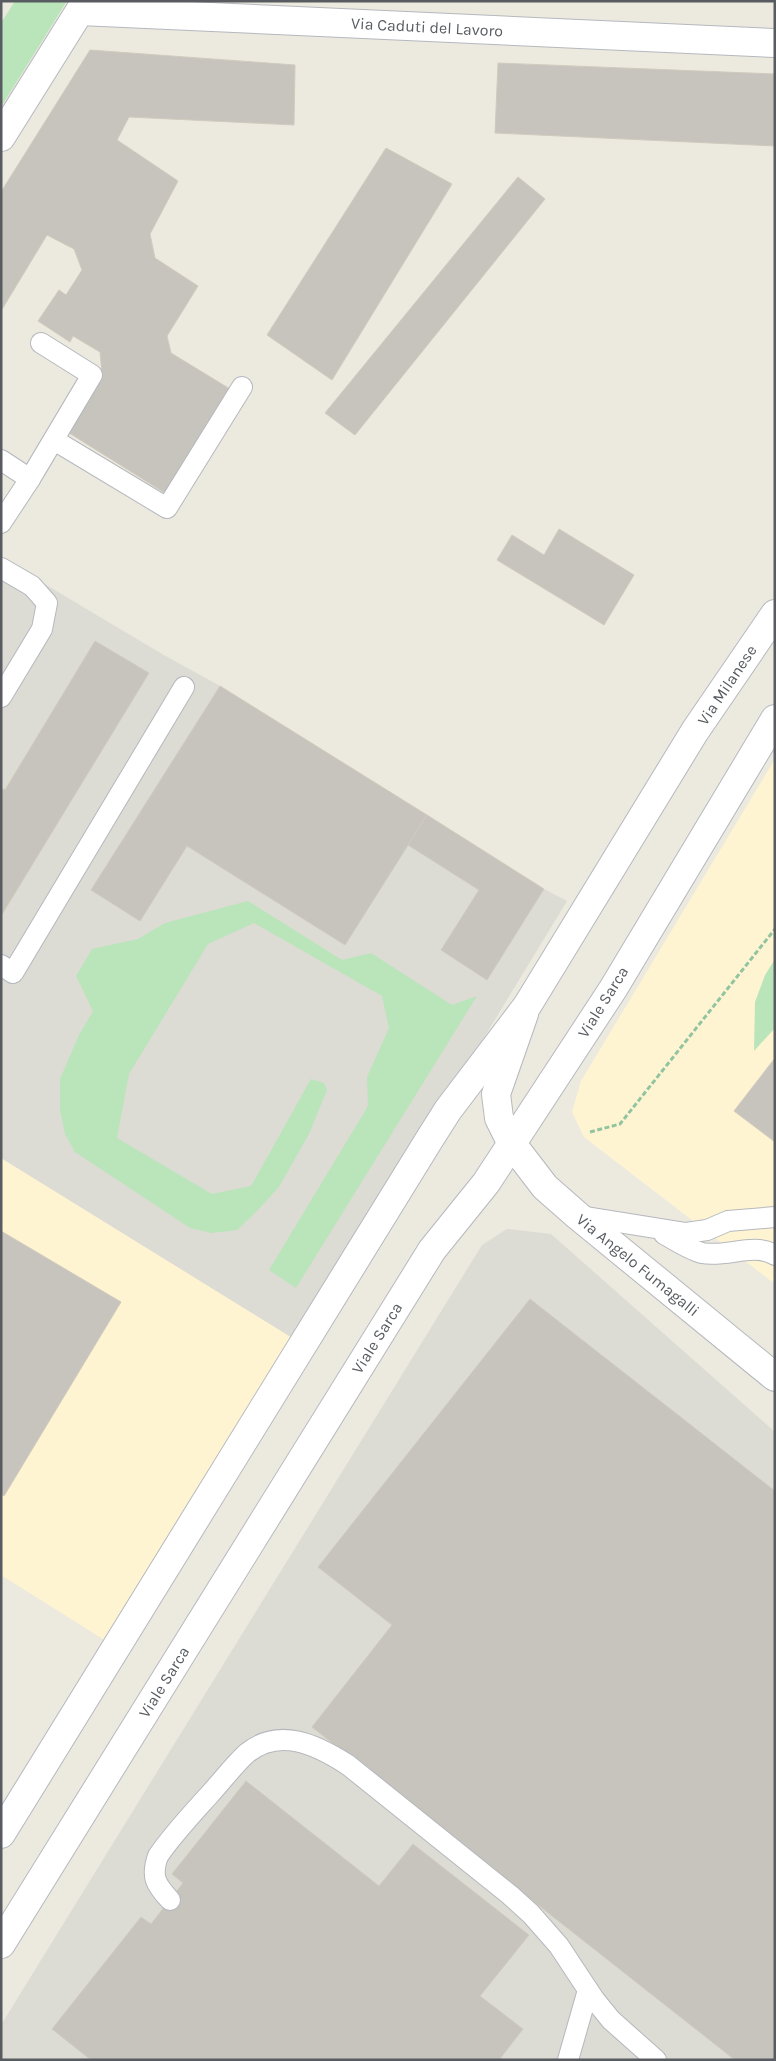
<svg xmlns="http://www.w3.org/2000/svg" width="776" height="2061" viewBox="0 0 776 2061" font-family="Karla,sans-serif">
  <style>
    .commercial { fill: #fff4d2 }
    .industrial { fill: #dcdbd4 }
    .green { fill: #bae5ba }
    .building { fill: #c7c4bd; stroke: #d1cbbe }
    .lines { fill: none; stroke-linecap: round; stroke-linejoin: round }
    .lane-casing { stroke: #b5b8bd; stroke-width: 22 }
    .street-casing { stroke: #b5b8bd; stroke-width: 30 }
    .secondary-casing { stroke: #b5b9bf; stroke-width: 30 }
    .path { stroke: #92c4a0; stroke-width: 3; stroke-dasharray: 5 2.5; stroke-linecap: butt }
    .lane { stroke: #fff; stroke-width: 20 }
    .street { stroke: #fff; stroke-width: 28 }
    .secondary { stroke: #fff; stroke-width: 28 }
    .labels { text-anchor: middle; dominant-baseline: central; stroke-width: 5; stroke-linejoin: round; paint-order: stroke }
    .street-label { font-size: 16px; fill: #585c61; stroke: #fff }
  </style>
  <rect width="100%" height="100%" fill="#ece9df"/>
  <g class="commercial">
    <path d="M775,759V1284L584,1137L572,1112L581,1081Z"/>
    <path d="M1,1158L299,1342L114,1646L1,1575Z"/>
  </g>
  <g class="industrial">
    <path d="M1,558L162,654L220,686L544,889L567,901L299,1342L1,1158Z"/>
    <path d="M507,1229L551,1234L775,1432V2060H1V2025L482,1245Z"/>
  </g>
  <g class="green">
    <path d="M15,1H67L1,107V23Z"/>
    <path d="M248,901L342,960L371,953L452,1005L477,996L296,1288L269,1270L368,1106L367,1077L389,1028L382,996L254,923L208,944L129,1074L117,1138L212,1194L251,1186L311,1079L324,1083L327,1090L309,1134L279,1187L258,1210L237,1230L212,1233L190,1228L75,1152L65,1134L60,1110V1079L79,1035L93,1011L76,976L92,949L138,939L165,923Z"/>
    <path d="M775,959V1028L754,1051L755,1002L765,975Z"/>
  </g>
  <g class="building">
    <path d="M90,50L295,65L294,125L129,117L117,140L178,181L150,234L155,258L198,286L167,336L171,353L230,389L165,493L66,431L102,373L100,352L73,336L70,342L38,321L59,290L66,295L82,270L74,249L47,235L1,311V192Z"/>
    <path d="M498,63L775,74V146L495,133Z"/>
    <path d="M386,148L452,184L332,380L267,335Z"/>
    <path d="M518,177L545,199L355,435L325,413Z"/>
    <path d="M559,529L634,575L604,625L497,560L512,535L544,555Z"/>
    <path d="M95,641L149,673L1,916V788L5,790Z"/>
    <path d="M220,686L427,815L345,945L187,846L140,921L91,890Z"/>
    <path d="M427,815L544,889L487,980L441,950L479,890L408,845Z"/>
    <path d="M775,1058V1142L734,1111Z"/>
    <path d="M1,1231L121,1302L4,1496L1,1494Z"/>
    <path d="M530,1299L775,1491V2060H735L312,1727L392,1625L318,1567Z"/>
    <path d="M246,1781L379,1886L413,1844L529,1935L480,1996L523,2029L499,2060H91L52,2029L141,1917L151,1924L183,1883L172,1874Z"/>
  </g>
  <g class="lines">
    <g class="lane-casing">
      <g id="lane">
        <path d="M54,440L167,508L242,387"/>
        <path d="M1,460L30,479"/>
        <path d="M1,523L30,479L92,375L41,343"/>
        <path d="M1,568L32,586L47,603L42,629L1,697"/>
        <path d="M1,965L13,973L184,687"/>
        <path d="M580,1216L686,1233L707,1230L728,1221L775,1217"/>
        <path d="M664,1234C676,1241 690,1250 702,1253C727,1258 753,1242 775,1255"/>
        <path d="M170,1900C155,1884 151,1876 158,1856C173,1834 192,1814 210,1794C222,1781 233,1766 246,1754C279,1726 317,1745 348,1765L510,1895L531,1914L559,1946L594,1999L611,2020L656,2060"/>
        <path d="M568,2060L588,1990"/>
      </g>
    </g>
    <g class="street-casing">
      <g id="street">
        <path d="M80,11L775,43"/>
        <path d="M1,137L86,1"/>
        <path d="M524,1014L496,1094L499,1118L512,1144L545,1187L578,1216L775,1377"/>
      </g>
    </g>
    <g class="secondary-casing">
      <g id="secondary">
        <path d="M1,1834L429,1140L448,1110L527,1006L695,731L775,614"/>
        <path d="M1,1944L432,1250L486,1183L613,989L775,719"/>
      </g>
    </g>
    <path class="path" d="M590,1132L620,1124L775,929"/>
    <use href="#lane" class="lane"/>
    <use href="#street" class="street"/>
    <use href="#secondary" class="secondary"/>
  </g>
  <g class="labels">
    <g class="street-label">
      <text transform="translate(427 27) rotate(3)">Via Caduti del Lavoro</text>
      <text transform="translate(727 685) rotate(-56)">Via Milanese</text>
      <text transform="translate(603 1002) rotate(-58)">Viale Sarca</text>
      <text transform="translate(638 1265) rotate(39)">Via Angelo Fumagalli</text>
      <text transform="translate(377 1338) rotate(-58)">Viale Sarca</text>
      <text transform="translate(164 1682) rotate(-58)">Viale Sarca</text>
    </g>
  </g>
  <rect width="776" height="2061" fill="none" stroke="#585c61" stroke-width="5"/>
</svg>
